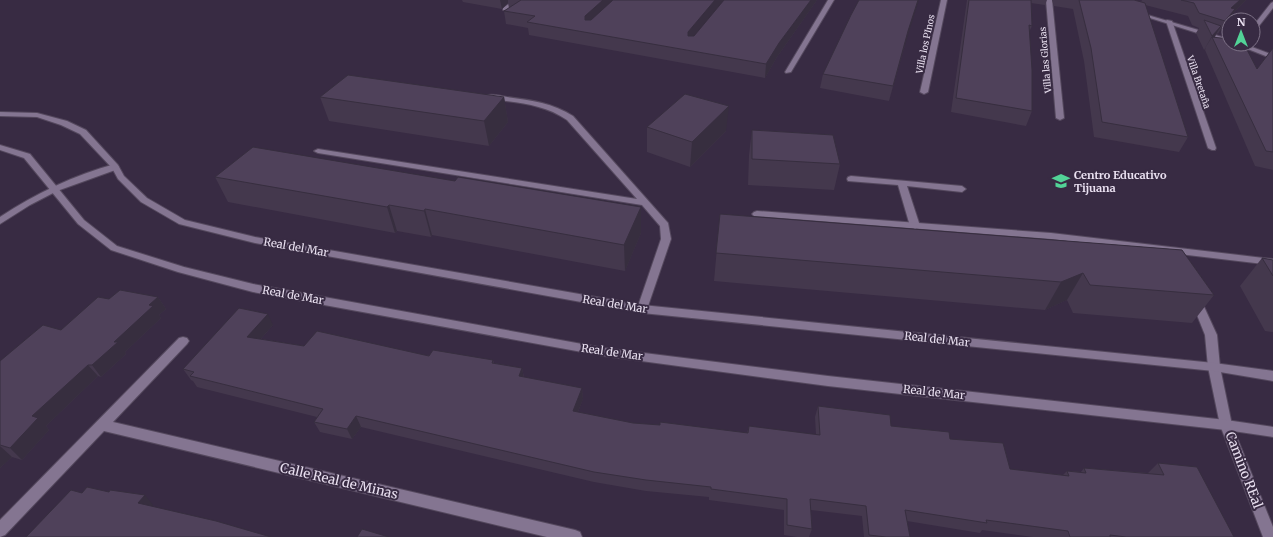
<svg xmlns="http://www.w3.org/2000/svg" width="1273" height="537" viewBox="0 0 1273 537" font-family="Merriweather,serif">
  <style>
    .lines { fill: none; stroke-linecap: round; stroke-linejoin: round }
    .service-casing { stroke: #54485d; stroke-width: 2 }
    .minor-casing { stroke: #54485d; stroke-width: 2 }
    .tertiary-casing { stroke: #54485d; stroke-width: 2 }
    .service { fill: #847591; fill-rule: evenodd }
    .minor { fill: #847591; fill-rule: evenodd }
    .tertiary { fill: #847591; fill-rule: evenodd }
    .wall { fill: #44384d }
    .shaded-wall { fill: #372e3f }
    .building { fill: #4f415a; stroke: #372e3f }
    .labels { text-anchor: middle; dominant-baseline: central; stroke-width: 4; stroke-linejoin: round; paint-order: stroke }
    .far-street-label { font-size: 9px; fill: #e9e0f0; stroke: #382b43 }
    .poi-label { font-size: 11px; font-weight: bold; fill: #e9e0f0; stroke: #382b43; text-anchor: start }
    .street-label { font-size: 11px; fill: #e9e0f0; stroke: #382b43 }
    .near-street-label { font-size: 13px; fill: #e9e0f0; stroke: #382b43 }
  </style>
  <rect width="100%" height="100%" fill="#382b43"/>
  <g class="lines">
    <g class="service-casing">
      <g id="service">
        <path d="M115,164L119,167L118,169L57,191L30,205L0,224V217C35,194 74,175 115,164Z"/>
        <path d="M851,176L962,186L966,189L962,192L907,186L920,226L915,229L910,226L898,185L848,181L847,179L848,177Z"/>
      </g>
    </g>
    <g class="minor-casing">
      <g id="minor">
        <path d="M514,0H521L507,10H503V8Z"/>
        <path d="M828,0H834L791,72L786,73L785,72Z"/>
        <path d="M941,0H947L928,92L924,94L920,92Z"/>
        <path d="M1046,0H1052L1064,118L1060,120L1056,118Z"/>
        <path d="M1273,2V8L1255,31L1253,32V26L1271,3Z"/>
        <path d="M1167,20L1172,21L1216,148L1215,150H1212L1208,148L1166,21Z"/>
        <path d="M488,95C494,94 501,96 507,97C531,100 553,103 573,116L668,223L671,239L646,312H638L637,309L661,239L660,226L642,205L318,153L314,151L318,149L637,199L567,120C544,104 518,103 491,99H488Z"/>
        <path d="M757,211L1051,233L1273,259V265L1051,239L754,216L752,214L754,212Z"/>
        <path d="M1196,296L1200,297L1201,300L1217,335L1220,367L1232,425L1273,527V537H1263L1220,425L1208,367L1205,335L1191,300L1192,297Z"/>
        <path d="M183,337L187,338L189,341L187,344L113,422L575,530L580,532L582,537H547L104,431L5,535L0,537V520L179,338Z"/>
      </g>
    </g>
    <g class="tertiary-casing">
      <g id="tertiary">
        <path d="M1134,11L1229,39V43L1134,13Z"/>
        <path d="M1235,44H1244L1273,55V59Z"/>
        <path d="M0,112L37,113L67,121L86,130L118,165L124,176L147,198L185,220L255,237L642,305L1214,363L1273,371V381L1214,371L642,313L255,243L179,224L141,202L118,179L112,168L80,134L61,125L37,117L0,116Z"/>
        <path d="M0,145L30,154L84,220L117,246L184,267L253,284L604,348L828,376L1226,420L1273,427V437L1226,430L828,386L604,356L253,292L178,272L111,250L78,224L24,158L0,150Z"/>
      </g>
    </g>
    <use href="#service" class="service"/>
    <use href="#minor" class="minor"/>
    <use href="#tertiary" class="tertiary"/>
  </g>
  <g class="wall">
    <path d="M462,0H817L777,57L765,78L529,35L528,28L506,24L504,11L509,8L508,3L502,9L463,2Z"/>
    <path d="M967,0H1047L1045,5L1031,3L1032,26L1029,32L1032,111L1026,126L951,112Z"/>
    <path d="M1052,0H1134L1141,2L1142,0H1246L1234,12L1228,21L1218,34L1217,33L1215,37L1257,69L1273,48V170L1255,166L1205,50L1206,48L1204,50L1196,33L1199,28L1192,25L1188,16L1145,5L1188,137L1179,152L1094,137L1084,61L1073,9L1054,6Z"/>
    <path d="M905,45L889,101L820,88L823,74Z"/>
    <path d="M320,97H504L508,122L489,146L329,121Z"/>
    <path d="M647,127L726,131L690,167L647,152Z"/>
    <path d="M752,130L840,164L834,190L748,185L749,155Z"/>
    <path d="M215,177L455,181L641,207V233L625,271L432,235L431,237L397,231L395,233L228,202Z"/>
    <path d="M720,214L1182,250L1214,295L1192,323L1073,313L1067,300L1045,310L714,281Z"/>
    <path d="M1262,258L1273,260V332L1265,331L1240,286Z"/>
    <path d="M158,297L166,309L159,315L161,318L125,352L126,354L101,377L98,376L46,426L49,430L22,460L12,457L0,468V361L61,330L109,299Z"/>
    <path d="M273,325L261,339L304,346L493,360L494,363L522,368L524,377L582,388L583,399L578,412L633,423L747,433L749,426L816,435L815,417L818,406L891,426L950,439L1010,469L1063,475L1067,471L1081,472L1084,468L1148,473L1158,463L1234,537H1033L982,530L980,533L907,521L910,537H864L862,516L811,510L812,529L809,537H797L784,535V510L709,500V497L646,491L594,482L361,427L352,439L320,432L314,422L317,417L197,387L193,381L191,380L183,369Z"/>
  </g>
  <g class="shaded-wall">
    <path d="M500,0H508V3L502,9Z"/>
    <path d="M603,0H618L586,29V33L585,16Z"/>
    <path d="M715,0H725L687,46L688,32Z"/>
    <path d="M811,0H817L777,57L765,78L766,64L779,43Z"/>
    <path d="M918,0H919L905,45L889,101L908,31Z"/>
    <path d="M1240,0H1246L1234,12L1228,21L1218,34L1225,21L1231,8Z"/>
    <path d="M1221,26L1213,39L1212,37L1204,50L1212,36Z"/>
    <path d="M504,97L508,122L489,146L484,121Z"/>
    <path d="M729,106L726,131L690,167L692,142Z"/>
    <path d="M389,205L397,231L395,233L387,207Z"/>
    <path d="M641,207V233L625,271L624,245Z"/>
    <path d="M425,209L432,235L431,237L424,211Z"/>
    <path d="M1083,273L1067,300L1045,310L1061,282Z"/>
    <path d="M158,297L166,309L159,315L161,318L125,352L126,354L101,377L92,365L149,305Z"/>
    <path d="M268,314L273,325L253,348L247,337Z"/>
    <path d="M88,365L98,376L46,426L49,430L22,460L10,448L32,416Z"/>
    <path d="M522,368L524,379L519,376Z"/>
    <path d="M582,388L583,399L574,422L573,411Z"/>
    <path d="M356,416L361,427L352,439L347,429Z"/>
    <path d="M0,446L12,457L0,468Z"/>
    <path d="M145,495L153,505L146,513L138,503Z"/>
  </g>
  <g class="building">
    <path d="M521,0H603L585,16V20H591L613,0H715L688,32V36H694L724,0H811L779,43L766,64L527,22L535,16L504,11Z"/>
    <path d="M859,0H918L908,31L893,86L823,74L851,15Z"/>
    <path d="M969,0H1031L1032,26L1029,25L1032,70V111L956,98Z"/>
    <path d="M1079,0H1134L1145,3L1188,137L1102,122L1091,48Z"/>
    <path d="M1181,0H1240L1231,8L1235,9L1225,21L1199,13L1194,3Z"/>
    <path d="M1204,20L1221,26L1212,36Z"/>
    <path d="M1212,37L1229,39V44H1244L1257,69L1273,48V152L1266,151Z"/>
    <path d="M348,75L504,97L484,121L320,97Z"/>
    <path d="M685,94L729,106L692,142L647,127Z"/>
    <path d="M752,130L833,135L840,164L752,159Z"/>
    <path d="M253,147L455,181L458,177L641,207L624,245L425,209L424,211L389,205L387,207L215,177Z"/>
    <path d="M720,214L1182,250L1214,295L1090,285L1083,273L1061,282L716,253Z"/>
    <path d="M1262,258L1273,260V276Z"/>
    <path d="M120,290L158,297L149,305L153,306L114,342H118L92,365H88L32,416L38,418L10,448L0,445V361L43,325L61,330L98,297L109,299Z"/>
    <path d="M239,308L268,314L247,337L304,346L317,331L429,356L433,350L493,360L492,363L522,368L519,376L582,388L573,411L633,423L660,425V422L748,433L749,426L820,435L818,406L890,415L891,426L949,432L950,439L1003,443L1010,469L1069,476L1067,471L1086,473L1084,468L1164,475L1158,463L1197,467L1234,537H1126L1110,535V537H1070L1068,531L986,520L987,523L905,510L910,537H886L869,535L866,506L810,499L812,529L787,525V499L711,489V487L646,480L594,472L356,416L347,429L314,422L323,409L190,376L194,372L183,369Z"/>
    <path d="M87,487L109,492L110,490L145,495L138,503L216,521L271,537H26L71,490L82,493Z"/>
    <path d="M362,529L389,537H357Z"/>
  </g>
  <defs>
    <g id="school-bare" transform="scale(1.38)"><path d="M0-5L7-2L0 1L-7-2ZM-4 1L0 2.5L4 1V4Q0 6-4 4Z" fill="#52d397" stroke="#382b43" stroke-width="2.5" paint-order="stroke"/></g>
  </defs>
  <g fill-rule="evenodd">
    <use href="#school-bare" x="1061" y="181"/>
  </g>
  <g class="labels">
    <g class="far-street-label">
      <text transform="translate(925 44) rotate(-78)">Villa los PInos</text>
      <text transform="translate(1045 60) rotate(-95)">Villa las Glorias</text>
      <text transform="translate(1199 82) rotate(71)">Villa Bretaña</text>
    </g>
    <g class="poi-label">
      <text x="1074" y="175">Centro Educativo<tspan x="1074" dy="13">Tijuana</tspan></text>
    </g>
    <g class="street-label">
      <text transform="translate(296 247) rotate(10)">Real del Mar</text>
      <text transform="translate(293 295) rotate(10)">Real de Mar</text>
      <text transform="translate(615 304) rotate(9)">Real del Mar</text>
      <text transform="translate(937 339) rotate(6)">Real del Mar</text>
      <text transform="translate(612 352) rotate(8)">Real de Mar</text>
      <text transform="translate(934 392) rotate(6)">Real de Mar</text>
    </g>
    <g class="near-street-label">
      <text transform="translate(1244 470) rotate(69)">Camino REal</text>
      <text transform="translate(339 481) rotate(13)">Calle Real de Minas</text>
    </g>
  </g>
  <g transform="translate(1241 32)"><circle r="19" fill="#382b43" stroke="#7f7388"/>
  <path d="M0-3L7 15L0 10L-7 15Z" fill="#52d397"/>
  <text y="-6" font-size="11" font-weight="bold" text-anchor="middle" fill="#e9e0f0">N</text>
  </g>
</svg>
